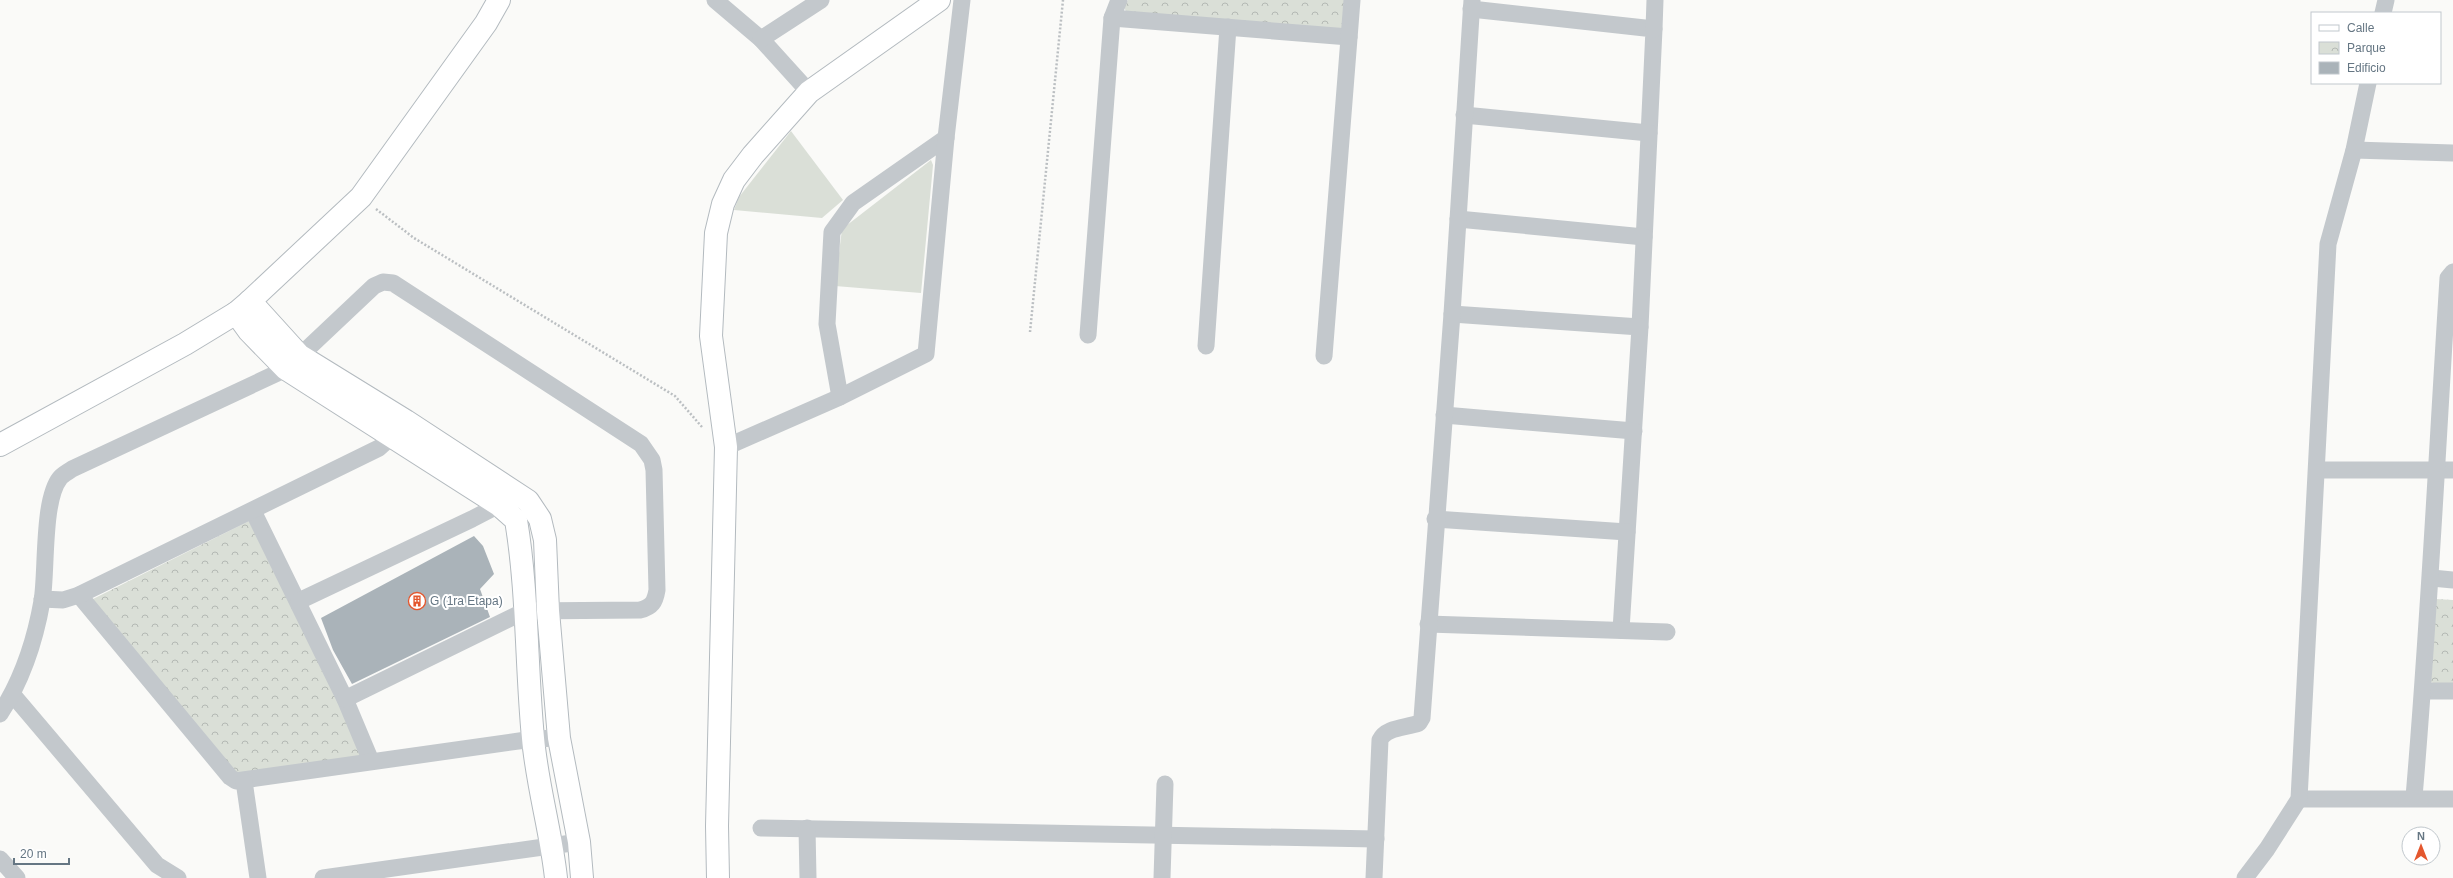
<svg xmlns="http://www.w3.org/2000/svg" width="2453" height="878" viewBox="0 0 2453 878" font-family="Helvetica,sans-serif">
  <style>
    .grass { fill: #dadfd7 }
    .park { fill: url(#park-crowns) }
    .building { fill: #aab3b9 }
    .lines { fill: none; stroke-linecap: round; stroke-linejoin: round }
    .secondary-casing { stroke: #b3babf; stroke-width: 24 }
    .path { stroke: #bbbfc2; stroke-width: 2.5; stroke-dasharray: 2 2; stroke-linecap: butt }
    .street { stroke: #c3c8cc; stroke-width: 17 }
    .secondary { stroke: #fff; stroke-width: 22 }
    .labels { text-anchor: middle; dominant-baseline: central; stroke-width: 4; stroke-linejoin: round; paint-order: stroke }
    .poi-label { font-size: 12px; fill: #657683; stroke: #fff; text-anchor: start }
  </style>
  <defs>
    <pattern id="park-crowns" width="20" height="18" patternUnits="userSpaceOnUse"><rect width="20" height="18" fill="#dadfd7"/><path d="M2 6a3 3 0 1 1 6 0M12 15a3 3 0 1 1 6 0" fill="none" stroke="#b4b9b4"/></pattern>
  </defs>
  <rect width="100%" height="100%" fill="#fafaf8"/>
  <g class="grass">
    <path d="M791,131L843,200L822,218L734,210L739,197Z"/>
    <path d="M931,160L933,165L921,293L835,286L842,229Z"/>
  </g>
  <g class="park">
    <path d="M1128,0H1345L1343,29L1128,16L1124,7Z"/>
    <path d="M249,521L365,755L235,776L89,601Z"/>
    <path d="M2436,599L2453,600V689L2430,682Z"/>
  </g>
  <path class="building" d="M474,536L483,546L494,574L480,589L490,617L352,684L333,650L321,618Z"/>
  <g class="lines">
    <g class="secondary-casing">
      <g id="secondary">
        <path d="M250,301L299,355L406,421L528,501L540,519L545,540L548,611L559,738L579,842L582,878"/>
        <path d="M236,313L249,331L286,369L499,505L516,520C528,592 526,665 533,738C537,785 551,831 556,878"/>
        <path d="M0,445L185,344L236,313L250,301L361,197L486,23L499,0"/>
        <path d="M718,878L717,826L726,447L711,336L716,233L723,204L734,180L753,155L809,92L939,0"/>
      </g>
    </g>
    <g class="path">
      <path d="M376,209L414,238L675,396L702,427"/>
      <path d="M1030,332L1063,0"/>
    </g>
    <g class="street">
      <path d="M715,0L761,39L809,92"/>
      <path d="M1471,9L1654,29L1640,327"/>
      <path d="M2383,13L2386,0"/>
      <path d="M1112,18L1349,37"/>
      <path d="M1654,29L1655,0"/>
      <path d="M761,39L821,0"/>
      <path d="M1464,115L1649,133"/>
      <path d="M2354,150L2453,153"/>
      <path d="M1458,219L1644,237"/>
      <path d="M1452,314L1640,327L1621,630"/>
      <path d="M1088,335L1112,18L1119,0"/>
      <path d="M1206,346L1228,27"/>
      <path d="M1324,356L1352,0"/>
      <path d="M840,397L827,324L832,232L853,203L946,138"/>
      <path d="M1444,415L1634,431"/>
      <path d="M726,447L840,397L926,354L946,138L962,0"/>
      <path d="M2317,470H2453"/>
      <path d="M253,511L345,699L371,761"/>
      <path d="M1435,519L1627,532"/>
      <path d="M2432,578L2453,580"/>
      <path d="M79,595L230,777L236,781L533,739L559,738"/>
      <path d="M42,599L63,600L79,595L379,448L400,429"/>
      <path d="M299,601L472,519L499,505L505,497"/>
      <path d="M1428,624L1667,632"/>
      <path d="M2424,691H2453"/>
      <path d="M13,695L157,865L178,878"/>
      <path d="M0,714C22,680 35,641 42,601C47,573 42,500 60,478C62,475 68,472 72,469L286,369L374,286L383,282L393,283L641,444L652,460L654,470L657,590C655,602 652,607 640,610L525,611L345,699"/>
      <path d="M244,781L258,878"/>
      <path d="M2414,797C2429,624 2437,451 2448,278L2453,272"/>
      <path d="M2299,799H2453"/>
      <path d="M761,828L1376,839"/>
      <path d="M807,828L808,878"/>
      <path d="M0,859L17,878"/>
      <path d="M323,878L579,842"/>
      <path d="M1162,878L1165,784"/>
      <path d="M1374,878L1380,740C1386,727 1406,728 1419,723L1422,718L1452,314L1472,0"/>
      <path d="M2245,878L2267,849L2299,799L2328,244L2354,150L2368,83"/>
    </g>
    <use href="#secondary" class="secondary"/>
  </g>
  <defs>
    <g id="building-ring" transform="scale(0.9)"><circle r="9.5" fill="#fff" stroke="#e4572e" stroke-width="1.5"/><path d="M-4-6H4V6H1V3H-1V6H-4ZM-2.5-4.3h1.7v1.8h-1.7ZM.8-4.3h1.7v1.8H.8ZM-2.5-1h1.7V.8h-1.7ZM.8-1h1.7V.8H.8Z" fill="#e4572e"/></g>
  </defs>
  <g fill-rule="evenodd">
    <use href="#building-ring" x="417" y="601"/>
  </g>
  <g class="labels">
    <g class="poi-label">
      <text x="430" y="601">G (1ra Etapa)</text>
    </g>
  </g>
  <rect x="2311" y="12" width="130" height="72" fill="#ffffff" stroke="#c1c8cd"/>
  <rect x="2319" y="25" width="20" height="6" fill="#ffffff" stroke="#c1c8cd"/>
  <text x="2347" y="32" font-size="12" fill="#657683">Calle</text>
  <rect x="2319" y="42" width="20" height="12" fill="url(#park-crowns)" stroke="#c1c8cd"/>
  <text x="2347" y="52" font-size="12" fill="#657683">Parque</text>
  <rect x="2319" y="62" width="20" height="12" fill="#aab3b9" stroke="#c1c8cd"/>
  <text x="2347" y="72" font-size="12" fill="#657683">Edificio</text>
  <g transform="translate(2421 846)"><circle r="19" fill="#ffffff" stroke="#c1c8cd"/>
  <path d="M0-3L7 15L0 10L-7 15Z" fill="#e4572e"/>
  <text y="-6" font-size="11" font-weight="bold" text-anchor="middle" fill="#657683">N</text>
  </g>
  <path d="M14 858v6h55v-6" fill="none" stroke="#657683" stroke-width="2"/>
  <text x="20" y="858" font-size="12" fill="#657683" stroke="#ffffff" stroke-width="3" paint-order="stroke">20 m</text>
</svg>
